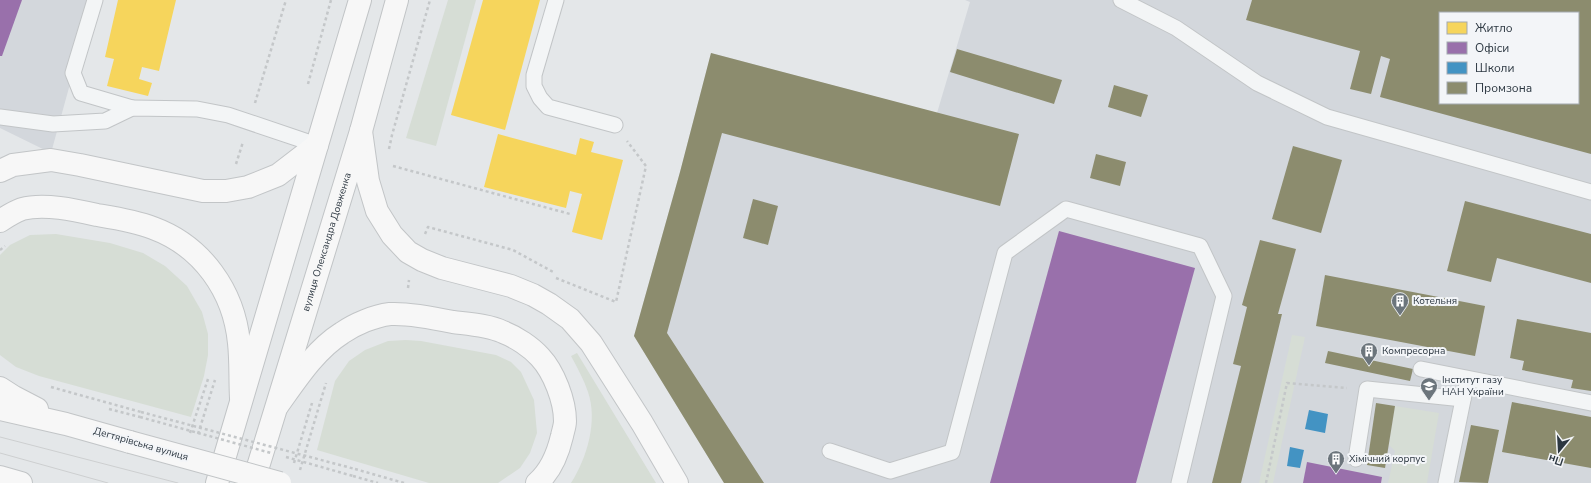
<svg xmlns="http://www.w3.org/2000/svg" width="1591" height="483" viewBox="0 0 1591 483" font-family="'Nunito Sans',sans-serif">
  <style>
    .built { fill: #d3d7dc; fill-rule: evenodd }
    .green { fill: #d6ddd5 }
    .homes { fill: #f6d55c }
    .offices { fill: #9970ab }
    .schools { fill: #4393c3 }
    .industry { fill: #8c8c6e; fill-rule: evenodd }
    .lines { fill: none; stroke-linecap: round; stroke-linejoin: round }
    .lane-casing { stroke: #c2c5c7; stroke-width: 17 }
    .secondary-casing { stroke: #c2c5c7; stroke-width: 24 }
    .primary-casing { stroke: #c1c4c6; stroke-width: 24 }
    .path { stroke: #c4c7c9; stroke-width: 2.5; stroke-dasharray: 3 3; stroke-linecap: butt }
    .lane { stroke: #f3f5f6; stroke-width: 15 }
    .secondary { stroke: #f7f7f7; stroke-width: 22 }
    .primary { stroke: #f7f7f7; stroke-width: 22 }
    .tram { stroke: #cdcfd0; stroke-width: 1 }
    .secondary-bridge-casing { stroke: #c2c5c7; stroke-width: 24; stroke-linecap: butt }
    .path-bridge { stroke: #c4c7c9; stroke-width: 2.5; stroke-dasharray: 3 3; stroke-linecap: butt }
    .secondary-bridge { stroke: #f7f7f7; stroke-width: 22 }
    .labels { text-anchor: middle; dominant-baseline: central; stroke-width: 4; stroke-linejoin: round; paint-order: stroke }
    .street-label { font-size: 10px; fill: #2c3741; stroke: #f3f5f8 }
    .poi-label { font-size: 10px; fill: #2c3741; stroke: #f3f5f8; text-anchor: start }
  </style>
  <rect width="100%" height="100%" fill="#e4e7e9"/>
  <g class="built">
    <path d="M0,0H95L73,73L51,153L0,128Z"/>
    <path d="M965,0H1591V483H724L634,336L680,172L711,53L937,113L970,2ZM1440,13H1578V103H1440Z"/>
  </g>
  <g class="green">
    <path d="M448,0H476L436,146L406,138Z"/>
    <path d="M56,234L110,243L143,253L165,266L187,286L202,312L208,334V355L204,376L191,417L39,376L16,367L0,355V255L10,245L30,235Z"/>
    <path d="M1292,335L1305,337L1273,483H1259Z"/>
    <path d="M406,340L421,341L496,355L511,362L521,372L534,400L537,433L530,453L520,468L498,483H429L317,450L335,381L349,361L365,350L388,341Z"/>
    <path d="M577,353L656,483H571C587,458 598,421 588,392C584,380 577,367 571,356Z"/>
    <path d="M1395,406L1439,413L1427,483H1388L1395,451L1389,445Z"/>
  </g>
  <g class="homes">
    <path d="M118,0H176L159,71L142,67L139,79L152,83L148,96L107,86L114,59L105,57Z"/>
    <path d="M483,0H540L505,130L451,115Z"/>
    <path d="M498,134L576,155L580,138L594,142L591,152L623,160L602,240L572,232L582,194L570,191L566,208L484,187Z"/>
  </g>
  <g class="offices">
    <path d="M0,0H22L2,56H0Z"/>
    <path d="M1059,231L1195,268L1136,483H990Z"/>
    <path d="M1307,462L1382,477L1381,483H1303Z"/>
  </g>
  <g class="schools">
    <path d="M1309,410L1328,414L1325,433L1305,429Z"/>
    <path d="M1290,447L1304,450L1300,468L1287,466Z"/>
  </g>
  <g class="industry">
    <path d="M1252,0H1591V154L1380,97L1390,59L1381,56L1371,94L1350,89L1360,51L1246,20ZM1440,13H1578V103H1440Z"/>
    <path d="M957,49L1062,80L1054,104L950,72Z"/>
    <path d="M711,53L1019,134L1000,206L722,133L667,333L764,483H724L634,336L680,172Z"/>
    <path d="M1114,85L1148,95L1141,117L1108,107Z"/>
    <path d="M1293,146L1342,160L1321,233L1272,219Z"/>
    <path d="M1096,154L1126,162L1120,186L1090,178Z"/>
    <path d="M753,199L778,206L768,245L743,238Z"/>
    <path d="M1465,201L1591,234V283L1497,258L1491,282L1447,271Z"/>
    <path d="M1260,240L1296,249L1278,314H1282L1241,483H1212L1241,366L1233,364L1247,307L1242,305Z"/>
    <path d="M1325,275L1485,306L1475,356L1316,326Z"/>
    <path d="M1517,319L1591,333V391L1571,388L1573,380L1522,370L1524,361L1510,358Z"/>
    <path d="M1328,351L1413,369L1410,381L1325,363Z"/>
    <path d="M1512,402L1591,417V468L1502,452Z"/>
    <path d="M1376,403L1395,406L1385,468L1367,465Z"/>
    <path d="M1471,425L1499,430L1488,483L1459,482Z"/>
  </g>
  <g class="lines">
    <g class="lane-casing">
      <g id="lane">
        <path d="M95,0L73,73L81,93L132,108"/>
        <path d="M556,0L534,75V86L540,98L548,107L615,125"/>
        <path d="M1121,0L1176,28L1257,83L1327,117L1591,192"/>
        <path d="M0,117L53,124L105,121L132,108L197,109L228,115L317,145"/>
        <path d="M1421,369L1591,403"/>
        <path d="M830,451L890,471L952,452L1005,253L1066,209L1200,246L1224,296L1179,483"/>
        <path d="M1356,459L1367,389L1463,399"/>
        <path d="M1446,483L1465,390"/>
      </g>
    </g>
    <g class="secondary-casing">
      <g id="secondary">
        <path d="M361,131L368,181L377,211L392,235L408,252L422,260L442,268L511,286L533,295L549,304L570,319L591,343L642,423L677,483"/>
        <path d="M0,171L13,165L51,160L80,165L203,191H226L248,187L278,175L317,145"/>
        <path d="M0,221C6,217 14,212 22,209C44,203 75,210 97,215C115,218 135,221 153,228C202,246 234,291 239,343C241,361 240,380 241,398"/>
        <path d="M0,388L14,397L37,409"/>
        <path d="M278,405C296,380 315,350 342,333C355,324 374,316 390,314C408,313 434,318 453,322C469,324 488,325 503,332C516,337 531,347 540,357C554,372 565,401 565,421C565,426 563,431 562,436C558,453 551,471 537,483"/>
        <path d="M0,409L66,424L130,442"/>
        <path d="M0,477L21,483"/>
      </g>
    </g>
    <g class="primary-casing">
      <g id="primary">
        <path d="M217,483L360,0"/>
        <path id="s1" d="M253,483L361,131L397,0"/>
      </g>
    </g>
    <g class="path">
      <path d="M308,84L331,0"/>
      <path d="M255,103L286,0"/>
      <path d="M389,149L392,135L430,0"/>
      <path d="M236,164L243,142"/>
      <path d="M393,166L570,214"/>
      <path d="M425,234L428,227L513,250L555,273"/>
      <path d="M0,250L5,246"/>
      <path d="M556,278L616,302L646,166L627,141"/>
      <path d="M408,288L409,280"/>
      <path d="M51,387L141,412"/>
      <path d="M109,409L140,417"/>
      <path d="M190,433L208,379"/>
      <path d="M198,434L215,380"/>
      <path d="M294,463L312,403"/>
      <path d="M355,469L404,483"/>
      <path d="M300,470L326,383"/>
      <path d="M353,476L378,483"/>
      <path d="M1266,483L1287,383L1347,388"/>
    </g>
    <use href="#lane" class="lane"/>
    <use href="#secondary" class="secondary"/>
    <use href="#primary" class="primary"/>
    <g class="tram">
      <path d="M0,437L178,483"/>
      <path d="M0,453L108,483"/>
    </g>
    <g class="secondary-bridge-casing">
      <path id="secondary-bridge" d="M130,442L280,483"/>
    </g>
    <g class="path-bridge">
      <path d="M141,412L355,469"/>
      <path d="M140,417L271,453"/>
      <path d="M286,457L353,476"/>
    </g>
    <use href="#secondary-bridge" class="secondary-bridge"/>
  </g>
  <defs>
    <g id="building-pin" transform="scale(0.9)"><path d="M0 17L-7.5 6A9.5 9.5 0 1 1 7.5 6Z" fill="#6c757c" stroke="#f3f5f8"/><path d="M-4-6H4V6H1V3H-1V6H-4ZM-2.5-4.3h1.7v1.8h-1.7ZM.8-4.3h1.7v1.8H.8ZM-2.5-1h1.7V.8h-1.7ZM.8-1h1.7V.8H.8Z" fill="#fff"/></g>
    <g id="university-pin" transform="scale(0.9)"><path d="M0 17L-7.5 6A9.5 9.5 0 1 1 7.5 6Z" fill="#6c757c" stroke="#f3f5f8"/><path d="M0-5L7-2L0 1L-7-2ZM-4 1L0 2.5L4 1V4Q0 6-4 4Z" fill="#fff"/></g>
  </defs>
  <g fill-rule="evenodd">
    <use href="#building-pin" x="1400" y="301"/>
    <use href="#building-pin" x="1369" y="351"/>
    <use href="#university-pin" x="1429" y="386"/>
    <use href="#building-pin" x="1336" y="459"/>
  </g>
  <g class="labels">
    <g class="street-label">
      <text stroke="none"><textPath href="#s1" startOffset="252">вулиця Олександра Довженка</textPath></text>
      <text transform="translate(141 444) rotate(16)">Дегтярівська вулиця</text>
    </g>
    <g class="poi-label">
      <text x="1413" y="301">Котельня</text>
      <text x="1382" y="351">Компресорна</text>
      <text x="1442" y="380">Інститут газу<tspan x="1442" dy="12">НАН України</tspan></text>
      <text x="1349" y="459">Хімічний корпус</text>
    </g>
  </g>
  <rect x="1439" y="12" width="140" height="92" fill="#f3f5f8" stroke="#a3a9af"/>
  <rect x="1447" y="22" width="20" height="12" fill="#f6d55c" stroke="#a3a9af"/>
  <text x="1475" y="32" font-size="12" fill="#2c3741">Житло</text>
  <rect x="1447" y="42" width="20" height="12" fill="#9970ab" stroke="#a3a9af"/>
  <text x="1475" y="52" font-size="12" fill="#2c3741">Офіси</text>
  <rect x="1447" y="62" width="20" height="12" fill="#4393c3" stroke="#a3a9af"/>
  <text x="1475" y="72" font-size="12" fill="#2c3741">Школи</text>
  <rect x="1447" y="82" width="20" height="12" fill="#8c8c6e" stroke="#a3a9af"/>
  <text x="1475" y="92" font-size="12" fill="#2c3741">Промзона</text>
  <g transform="translate(1559 451) rotate(198)" stroke="#f3f5f8" stroke-width="3" paint-order="stroke">
  <path d="M0-3L7 15L0 10L-7 15Z" fill="#2c3741"/>
  <text y="-6" font-size="11" font-weight="bold" text-anchor="middle" fill="#2c3741">Пн</text>
  </g>
</svg>
